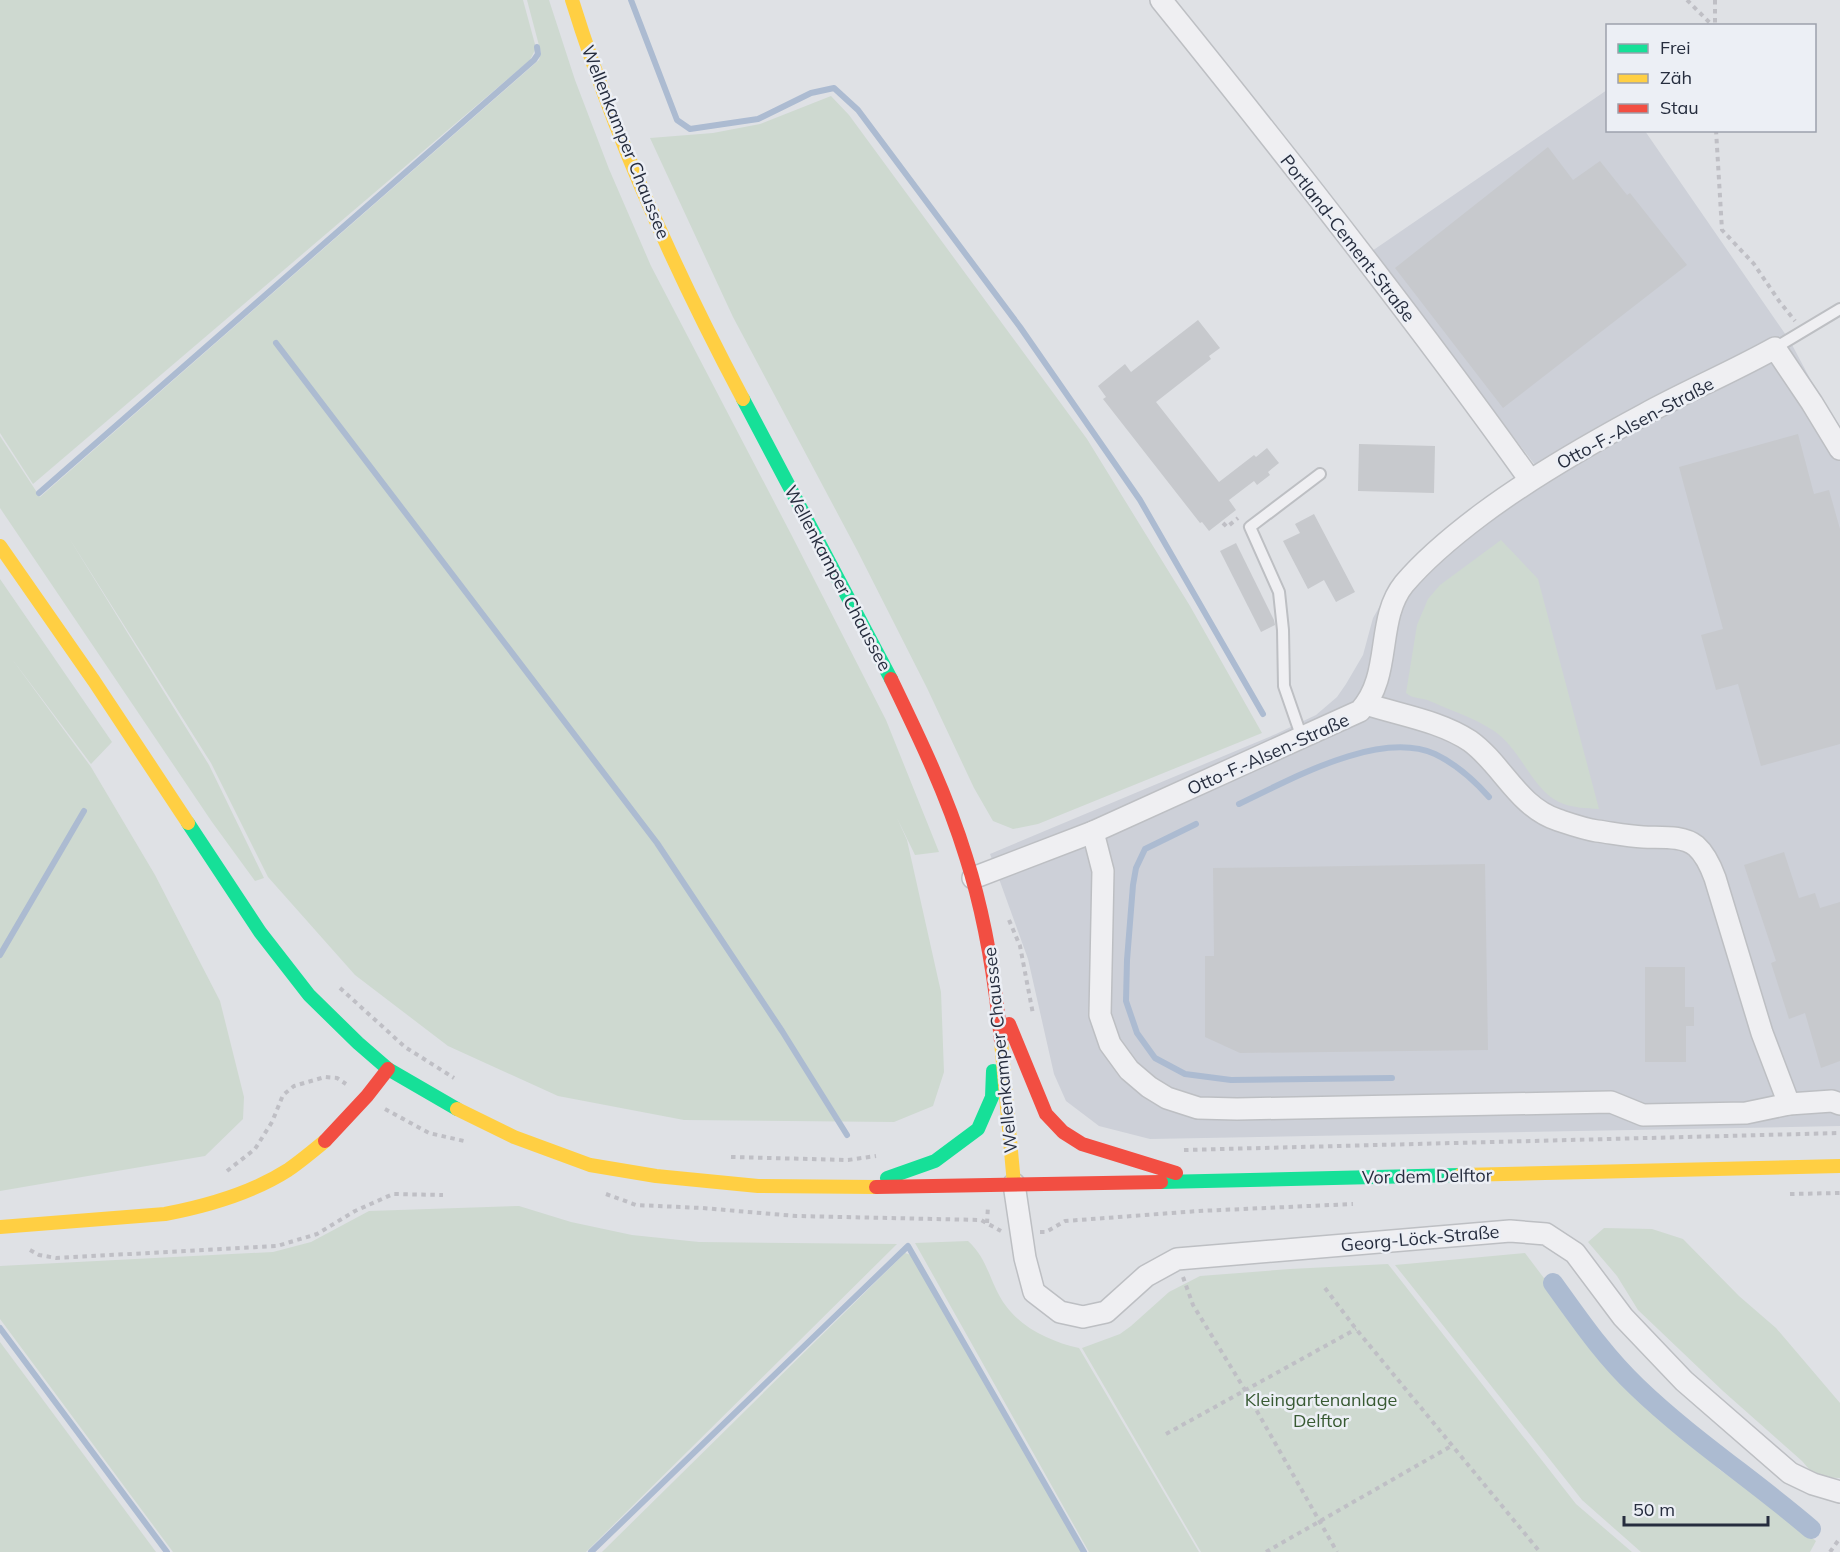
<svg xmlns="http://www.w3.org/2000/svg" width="1840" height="1552" viewBox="0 0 1840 1552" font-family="Mulish,sans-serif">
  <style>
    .built { fill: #cdd0d8 }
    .green { fill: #ced9d0 }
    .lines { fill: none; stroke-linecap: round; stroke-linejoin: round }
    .stream { stroke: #acbbd1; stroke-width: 6 }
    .canal { stroke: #acbbd1; stroke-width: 20 }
    .building { fill: #c7c9cd }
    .lane-casing { stroke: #bdbfc3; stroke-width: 14 }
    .street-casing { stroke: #bdbfc3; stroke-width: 24 }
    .path { stroke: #bfbfc5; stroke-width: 4; stroke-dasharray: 4.5 4.5; stroke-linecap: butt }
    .lane { stroke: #efeff2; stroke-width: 10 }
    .street { stroke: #efeff2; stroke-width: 21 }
    .fast { stroke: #16e098; stroke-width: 14 }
    .slow { stroke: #ffcf43; stroke-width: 14 }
    .jam { stroke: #f24e42; stroke-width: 14 }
    .labels { text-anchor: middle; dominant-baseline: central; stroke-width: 5; stroke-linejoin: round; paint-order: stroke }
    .street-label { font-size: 18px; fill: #262d3e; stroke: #eceff5 }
    .park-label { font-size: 18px; fill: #385a33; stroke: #eceff5 }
  </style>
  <rect width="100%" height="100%" fill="#dfe1e5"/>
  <path class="built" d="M1607,90L1608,130L1645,131L1790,341L1840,435V1126L1150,1139L1099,1126L1066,1101L1054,1074L1028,959L990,854L1276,734L1316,715L1337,697L1346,684L1363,655L1373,618L1385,597L1538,469L1372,251Z"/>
  <g class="green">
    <path d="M0,0H523L536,48L530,60L33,484L0,433Z"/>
    <path d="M527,0H549L575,80L609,169L651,266L792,536L886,720L939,852L915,855L897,818L907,840L941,992L944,1072L933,1106L894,1122L684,1120L558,1096L448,1046L355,975L268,877L211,763L69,538L209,765L264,878L255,881L212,822L0,508V436L40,497L539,60L541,53Z"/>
    <path d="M831,96L849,115L1087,439L1190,606L1262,733L1038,824L1013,829L993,821L974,788L927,688L857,550L733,317L650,138L713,133L760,124Z"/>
    <path d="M1501,540L1538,579L1599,809C1586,808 1571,808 1559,802C1531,788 1521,749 1494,731C1475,718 1452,711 1432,702C1423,697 1414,700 1406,693L1417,625L1428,599L1440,585Z"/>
    <path d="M0,579L112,742L91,764L12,659L91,767L155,875L220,1001L244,1097L243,1119L205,1156L0,1191Z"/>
    <path d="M519,1206L571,1222L632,1235L699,1242L897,1244L586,1552H173L0,1319V1266L273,1252L311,1242L369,1211Z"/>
    <path d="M1604,1228L1652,1229L1683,1239L1739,1296L1776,1328L1840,1403V1478L1816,1477L1802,1461L1723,1391L1638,1310L1617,1276L1588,1242Z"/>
    <path d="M968,1241C989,1260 990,1285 1006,1306C1023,1329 1052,1342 1079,1348L1199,1552H1089L915,1243Z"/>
    <path d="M905,1253L911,1255L915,1260L1082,1552H602Z"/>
    <path d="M1525,1253L1624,1384L1720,1470L1775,1508L1816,1541L1810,1552H1641L1582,1500L1395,1265Z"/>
    <path d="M1388,1264L1576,1504L1632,1552H1201L1082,1348L1120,1334L1131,1326L1169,1292L1200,1276L1290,1269Z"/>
    <path d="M0,1342L156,1552H0Z"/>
  </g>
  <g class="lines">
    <g class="stream">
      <path d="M631,0L677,120L690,129L758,119L811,93L834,88L858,110L1020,327L1140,500L1263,714"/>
      <path d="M276,343L657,843L782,1031L847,1135"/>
      <path d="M39,493L534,60L538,54L537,47"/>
      <path d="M1239,804C1290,780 1379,729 1435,754C1456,764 1473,779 1489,797"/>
      <path d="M1196,824L1145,849L1136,868L1133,885L1127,960L1126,1001L1137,1033L1155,1058L1185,1074L1231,1080L1392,1078"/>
      <path d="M0,955L84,811"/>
      <path d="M0,1328L167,1552"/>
      <path d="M591,1552L908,1246L1084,1552"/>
    </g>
    <path class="canal" d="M1553,1283C1579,1319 1604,1356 1637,1387C1691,1439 1754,1480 1811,1529"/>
  </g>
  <g class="building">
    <path d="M1548,147L1573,180L1600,161L1627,195L1630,193L1687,265L1503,408L1395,268Z"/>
    <path d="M1198,320L1220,348L1209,356L1211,359L1156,402L1219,482L1254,455L1256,457L1267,448L1279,463L1268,472L1270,475L1257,485L1254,481L1229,500L1236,510L1209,531L1202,522L1200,523L1103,399L1106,397L1098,386L1125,364L1131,372Z"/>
    <path d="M1798,434L1814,494L1829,490L1840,529V744L1761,766L1738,684L1716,690L1701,635L1723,629L1679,467Z"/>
    <path d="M1359,444L1435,446L1434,493L1358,491Z"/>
    <path d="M1314,514L1355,592L1336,602L1324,580L1308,589L1283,541L1300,533L1295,524Z"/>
    <path d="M1236,543L1274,620L1275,625L1261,632L1220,551Z"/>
    <path d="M1784,852L1799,898L1815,893L1820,908L1840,902V1061L1821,1068L1805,1013L1789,1019L1771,963L1776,961L1744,865Z"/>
    <path d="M1485,864L1488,1050L1240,1053L1205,1037V956H1214L1213,868Z"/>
    <path d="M1645,967H1685V1007H1694V1026H1686V1062H1645Z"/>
  </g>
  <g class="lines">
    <g class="lane-casing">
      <g id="lane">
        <path d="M1775,348L1840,309"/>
        <path d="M1302,738L1284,686L1283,630L1279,592L1250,527L1320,474"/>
      </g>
    </g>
    <g class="street-casing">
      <g id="street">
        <path d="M1161,0C1288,157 1413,316 1530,480"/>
        <path d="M1366,704C1400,715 1440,721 1470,741C1502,764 1518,807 1558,820C1570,824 1584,829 1597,831C1612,833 1628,836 1643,837C1660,838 1682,835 1696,846C1705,854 1711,867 1715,878L1762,1033L1789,1104"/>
        <path d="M1093,832L1103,871L1100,1015L1110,1044L1129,1070L1149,1087L1167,1098L1198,1108L1237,1109L1611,1102L1643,1115L1746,1113L1789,1104L1832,1101L1840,1104"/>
        <path d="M973,878L1093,832L1360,711C1393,675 1375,620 1404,584C1426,558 1454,535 1482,514C1533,476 1589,444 1645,414C1687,391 1732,372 1775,348L1812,403L1840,449"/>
        <path d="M1014,1184L1025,1258L1034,1292L1060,1312L1083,1317L1106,1312L1146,1276L1177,1259L1510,1231L1546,1234L1575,1253L1623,1317L1684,1381L1790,1473L1813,1484L1840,1492"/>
      </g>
    </g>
    <g class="path">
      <path d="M1687,0L1713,26"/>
      <path d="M1715,0V26"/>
      <path d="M1716,130L1722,230L1754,264L1779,301L1795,321"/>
      <path d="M1223,523L1227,527L1238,518"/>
      <path d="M1009,920L1020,946L1033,1014"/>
      <path d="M340,988L405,1047L454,1078"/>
      <path d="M385,1109L429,1133L464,1141"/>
      <path d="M1184,1150L1840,1133"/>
      <path d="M731,1157L848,1160L876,1156"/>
      <path d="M227,1171L255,1149L272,1122L283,1095L294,1086L325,1077L337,1078L346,1084"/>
      <path d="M606,1194L636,1205L702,1208L796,1216L981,1220L1001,1231"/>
      <path d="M1790,1194L1840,1193"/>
      <path d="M987,1223L988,1206"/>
      <path d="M1040,1232H1046L1065,1221L1199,1211L1353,1204"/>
      <path d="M30,1250L39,1255L56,1258L277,1246L317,1234L355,1211L393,1194L443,1195"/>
      <path d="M1183,1277L1193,1305L1245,1390L1337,1552"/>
      <path d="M1325,1288L1356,1329L1540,1552"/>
      <path d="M1166,1434L1356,1329"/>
      <path d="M1266,1552L1453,1445"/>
      <path d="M1830,1552L1840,1538"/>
    </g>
    <use href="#lane" class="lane"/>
    <use href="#street" class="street"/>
    <g class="fast">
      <path d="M743,399L891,679"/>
      <path d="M188,823L260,932L309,995L358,1043L388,1069L457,1109"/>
      <path d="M887,1178L935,1161L978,1129L992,1097L993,1071"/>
      <path d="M1161,1182L1460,1175"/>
    </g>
    <g class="slow">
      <path d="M572,0C615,139 675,271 743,399"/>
      <path d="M0,546L94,681L188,823"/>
      <path d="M1001,1041L1014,1184"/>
      <path d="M457,1109L514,1137L590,1165L656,1176L758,1186L876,1187"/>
      <path d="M1460,1175L1840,1166"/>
      <path d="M0,1227L165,1214C207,1206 252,1193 288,1170C301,1161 313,1151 325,1141"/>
    </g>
    <g class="jam">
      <path d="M891,679C919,737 947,795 966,857C985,916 995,979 1001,1041"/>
      <path d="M1009,1024L1046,1114L1063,1132L1082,1144L1176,1173"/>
      <path d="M325,1141L367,1096L388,1069"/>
      <path d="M876,1187L1161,1182"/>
    </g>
  </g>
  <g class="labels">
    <g class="street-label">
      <text transform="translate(626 142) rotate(68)">Wellenkamper Chaussee</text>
      <text transform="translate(1348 238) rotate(52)">Portland-Cement-Straße</text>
      <text transform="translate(1635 423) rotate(-28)">Otto-F.-Alsen-Straße</text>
      <text transform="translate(838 578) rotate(62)">Wellenkamper Chaussee</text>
      <text transform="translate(1268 754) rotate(-24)">Otto-F.-Alsen-Straße</text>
      <text transform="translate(1000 1050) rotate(-96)">Wellenkamper Chaussee</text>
      <text transform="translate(1427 1176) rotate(-1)">Vor dem Delftor</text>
      <text transform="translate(1420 1238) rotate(-5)">Georg-Löck-Straße</text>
    </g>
    <g class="park-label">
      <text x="1321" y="1399">Kleingartenanlage<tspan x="1321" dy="21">Delftor</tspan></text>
    </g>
  </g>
  <rect x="1606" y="24" width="210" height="108" fill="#eceff5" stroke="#9da1ac" stroke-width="1.5"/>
  <rect x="1618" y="44" width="30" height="9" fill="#16e098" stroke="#9da1ac" stroke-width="1.5"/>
  <text x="1660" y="54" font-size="18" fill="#262d3e">Frei</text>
  <rect x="1618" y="74" width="30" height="9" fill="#ffcf43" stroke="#9da1ac" stroke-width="1.5"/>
  <text x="1660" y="84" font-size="18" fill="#262d3e">Zäh</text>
  <rect x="1618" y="104" width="30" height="9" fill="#f24e42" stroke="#9da1ac" stroke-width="1.5"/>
  <text x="1660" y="114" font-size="18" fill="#262d3e">Stau</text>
  <path d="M1624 1516v9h144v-9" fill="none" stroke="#262d3e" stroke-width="3"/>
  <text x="1633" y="1516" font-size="18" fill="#262d3e" stroke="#eceff5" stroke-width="4.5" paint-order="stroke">50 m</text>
</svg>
